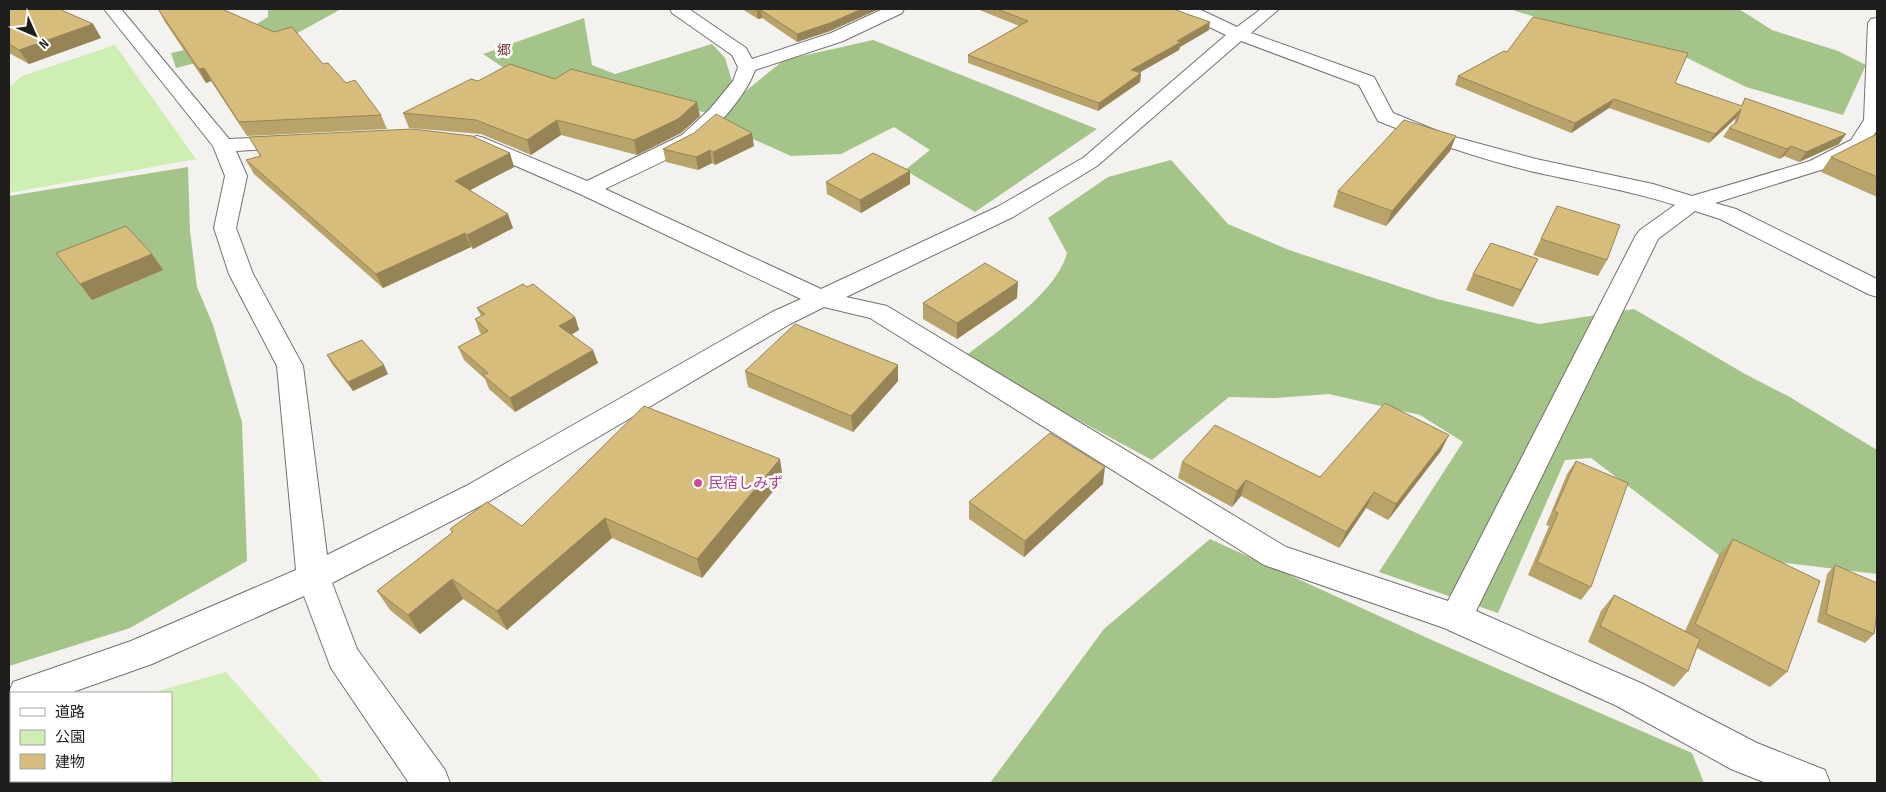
<svg xmlns="http://www.w3.org/2000/svg" width="1886" height="792" viewBox="0 0 1886 792" font-family="'Sofia Sans Condensed','Noto Sans JP',sans-serif">
  <style>
    .green { fill: #ceeeb4 }
    .forest { fill: #a4c489 }
    .lines { fill: none; stroke-linecap: round; stroke-linejoin: round }
    .minor-casing { stroke: #747371; stroke-width: 2 }
    .minor { fill: #fff; fill-rule: evenodd }
    .wall { fill: #b8a36b }
    .shaded-wall { fill: #968457 }
    .building { fill: #d6bd7c; stroke: #968457 }
    .hotel-dot { fill: #d1479c; stroke: #fff; stroke-width: 2 }
    .labels { text-anchor: middle; dominant-baseline: central; stroke-width: 5; stroke-linejoin: round; paint-order: stroke }
    .far-neighbourhood-label { font-size: 14px; fill: #80383d; stroke: #fff }
    .hotel-label { font-size: 15px; fill: #b23c85; stroke: #fff; text-anchor: start }
  </style>
  <rect width="100%" height="100%" fill="#f3f2ef"/>
  <g class="green">
    <path d="M115,45L196,159L9,193V87L22,76Z"/>
    <path d="M226,672L324,783H35L33,781H171V693H151Z"/>
  </g>
  <g class="forest">
    <path d="M268,9H341L285,40L176,68L171,53L232,39L268,17Z"/>
    <path d="M1509,9H1739L1772,30L1838,51L1866,65L1843,115L1746,87L1679,54L1575,29Z"/>
    <path d="M584,18L592,65L615,74L712,44L725,58L735,91L706,113L610,86H549L519,78L483,54Z"/>
    <path d="M873,40L1097,129L975,212L905,170L930,150L894,127L841,154L791,156L710,120L784,60Z"/>
    <path d="M1171,160L1228,224L1289,250L1437,299L1539,324L1634,309L1745,374L1788,396L1877,450V574L1719,555L1591,458L1565,460L1498,613L1379,572L1463,442L1420,415L1329,394L1275,398L1229,397L1152,460L963,358C997,331 1056,294 1067,253L1048,218L1108,177Z"/>
    <path d="M188,167L190,231L197,287L213,325L242,422L247,561L130,628L9,666V196Z"/>
    <path d="M1210,539L1434,641L1692,753L1704,783H990L1104,629Z"/>
  </g>
  <g class="lines">
    <g class="minor-casing">
      <path id="minor" d="M104,9H121L229,139L289,136L296,138L299,142L296,146L289,148L236,151L247,176L236,228L253,274L303,366L327,555L466,486L772,312L801,299L580,194L470,146L467,142L470,138L477,136L484,138L587,181L682,135L710,109L733,81L738,67L732,55L672,13L670,9H689L746,48L752,59L831,33L883,9H904L902,13L843,41L755,70C748,92 715,132 695,144C667,161 635,174 605,189L821,289L997,207L1083,158L1226,35L1180,13L1178,9H1199L1237,27L1261,9H1279L1251,33L1374,77L1393,113L1447,135L1536,159L1653,184L1692,196L1810,161L1851,140L1864,120L1868,23L1871,19L1877,18V130L1865,148L1824,169L1715,203L1736,209L1877,279V297L1868,294L1720,219L1695,211L1658,239L1476,611L1643,684L1757,743L1825,770L1830,783H1766L1731,769L1617,706L1444,628L1264,565L870,318L824,307L790,324L488,502L332,583L357,649L445,770L450,783H409L331,668L304,596L152,664L70,693H11V700L9,692L13,682L131,641L296,570L277,366L229,274L214,228L225,176L213,146ZM1241,41L1359,85L1378,121C1428,141 1478,158 1530,171C1578,182 1628,190 1675,205L1640,230L1636,235L1448,601L1286,547L887,306L846,297L1013,217L1097,166Z"/>
    </g>
    <use href="#minor" class="minor"/>
  </g>
  <g class="wall">
    <path d="M9,9L93,24L101,38L29,64L9,53Z"/>
    <path d="M158,9L323,64L346,83L381,115L387,129L247,136L211,81L206,83L165,22Z"/>
    <path d="M742,9H879L830,31L797,42L762,18L758,19Z"/>
    <path d="M977,9H1173L1209,30L1180,47L1179,50L1139,73H1141L1140,82L1098,111L968,63V55L1019,26Z"/>
    <path d="M1507,52L1675,83L1741,106L1745,98L1839,144L1799,162L1784,156L1780,159L1723,137L1729,128L1734,124L1736,118L1709,143L1609,108L1571,133L1455,85L1458,76Z"/>
    <path d="M555,79L700,116L681,133L637,155L561,135L531,155L481,134L409,128L403,113L478,81Z"/>
    <path d="M1877,134V197L1821,172L1831,157Z"/>
    <path d="M1456,136L1450,151L1386,226L1333,207L1338,191Z"/>
    <path d="M249,137L514,167L470,190L513,228L473,249L471,247L383,288L254,174L246,160L260,156Z"/>
    <path d="M754,146L715,165L712,163L698,170L666,162L663,149Z"/>
    <path d="M910,171V184L861,213L827,194L826,182Z"/>
    <path d="M1557,206L1607,260L1598,276L1533,255Z"/>
    <path d="M56,253L152,254L163,270L92,300Z"/>
    <path d="M1538,259L1513,307L1466,290L1473,274Z"/>
    <path d="M1017,298L957,339L923,319V303Z"/>
    <path d="M477,308L575,317L579,330L572,334L598,363L515,412L489,389L485,379L464,360L458,347L482,334L480,333L475,319L481,316Z"/>
    <path d="M327,355L388,374L353,391L332,364Z"/>
    <path d="M898,365V381L853,432L748,387L745,371Z"/>
    <path d="M1441,451L1388,520L1366,508L1339,548L1241,496L1232,507L1178,478L1182,462L1320,477Z"/>
    <path d="M1576,461L1591,587L1581,600L1528,575L1549,526L1546,525L1567,474Z"/>
    <path d="M783,479L702,578L612,538L507,630L463,599L420,634L390,610L377,591L452,533L450,529L522,526Z"/>
    <path d="M1103,484L1024,557L969,519V502Z"/>
    <path d="M1733,539L1787,672L1770,687L1697,648L1688,671L1674,687L1588,642L1601,611L1614,595L1685,631L1719,555Z"/>
    <path d="M1835,565L1874,634L1865,643L1817,622L1827,574Z"/>
  </g>
  <g class="shaded-wall">
    <path d="M862,9H879L830,31L797,42V34Z"/>
    <path d="M761,10L762,18L758,19L757,11Z"/>
    <path d="M1210,22L1209,30L1180,47L1179,50L1130,78L1131,70Z"/>
    <path d="M93,24L101,38L29,64L19,50Z"/>
    <path d="M204,68L211,81L206,83L199,69Z"/>
    <path d="M1141,73L1140,82L1098,111L1099,103Z"/>
    <path d="M1614,99L1609,108L1571,133L1575,123Z"/>
    <path d="M697,102L700,116L681,133L637,155L634,140Z"/>
    <path d="M1741,109L1736,118L1709,143L1715,134Z"/>
    <path d="M557,120L561,135L531,155L527,140Z"/>
    <path d="M752,133L754,146L715,165L713,152Z"/>
    <path d="M1846,134L1839,144L1799,162L1806,152Z"/>
    <path d="M1456,136L1450,151L1386,226L1392,211Z"/>
    <path d="M1791,146L1784,156L1780,159L1787,149Z"/>
    <path d="M710,150L712,163L698,170L696,157Z"/>
    <path d="M510,153L514,167L461,195L455,181Z"/>
    <path d="M910,171V184L861,213L860,200Z"/>
    <path d="M508,214L513,228L473,249L467,235Z"/>
    <path d="M465,233L471,247L383,288L376,274Z"/>
    <path d="M152,254L163,270L92,300L80,284Z"/>
    <path d="M1538,259L1530,275L1513,307L1521,290Z"/>
    <path d="M1018,282L1017,298L957,339V323Z"/>
    <path d="M575,317L579,330L564,339L559,326Z"/>
    <path d="M593,350L598,363L515,412L510,398Z"/>
    <path d="M384,365L388,374L353,391L348,382Z"/>
    <path d="M898,365V381L853,432L851,416Z"/>
    <path d="M1449,435L1441,451L1388,520L1396,504Z"/>
    <path d="M780,459L783,479L702,578L697,559Z"/>
    <path d="M1105,467L1103,484L1024,557L1025,541Z"/>
    <path d="M1246,480L1241,496L1232,507L1237,491Z"/>
    <path d="M1374,492L1366,508L1339,548L1346,532Z"/>
    <path d="M605,518L612,538L507,630L497,611Z"/>
    <path d="M452,579L463,599L420,634L408,615Z"/>
  </g>
  <g class="building">
    <path d="M9,9H59L93,24L19,50L9,44Z"/>
    <path d="M158,9H222L274,32L292,27L323,64L328,63L346,83L355,80L381,115L239,122L204,68L199,69Z"/>
    <path d="M753,9H862L830,23L797,34L761,10L757,11Z"/>
    <path d="M997,9H1173L1210,22L1177,41L1181,42L1131,70L1141,73L1099,103L968,55L1028,21Z"/>
    <path d="M1533,17L1688,53L1675,83L1742,106L1745,98L1846,134L1806,152L1791,146L1787,149L1729,128L1737,122L1741,109L1715,134L1614,99L1575,123L1458,76L1504,51L1507,52Z"/>
    <path d="M510,64L555,79L571,69L697,102L678,119L634,140L557,120L527,140L476,120L403,113L471,79L478,81Z"/>
    <path d="M716,114L752,133L713,152L710,150L696,157L663,149L694,133Z"/>
    <path d="M1404,120L1456,136L1392,211L1338,191Z"/>
    <path d="M412,129L472,136L510,153L455,181L508,214L467,235L465,233L376,274L246,160L261,156L249,137Z"/>
    <path d="M1877,134V177L1831,157Z"/>
    <path d="M873,153L910,171L860,200L826,182Z"/>
    <path d="M1557,206L1620,225L1607,260L1541,239Z"/>
    <path d="M126,226L152,254L80,284L56,253Z"/>
    <path d="M1491,243L1538,259L1521,290L1473,274Z"/>
    <path d="M985,263L1018,282L957,323L923,303Z"/>
    <path d="M523,284L527,287L533,284L575,317L559,326L593,350L510,398L483,375L488,373L458,347L488,331L475,319L485,314L477,308Z"/>
    <path d="M795,324L898,365L851,416L745,371Z"/>
    <path d="M362,340L384,365L348,382L327,355Z"/>
    <path d="M1385,403L1449,435L1396,504L1374,492L1346,532L1246,480L1237,491L1182,462L1215,425L1320,477Z"/>
    <path d="M644,406L780,459L697,559L605,518L497,611L452,579L408,615L377,591L453,532L450,529L487,502L522,526Z"/>
    <path d="M1050,433L1105,467L1025,541L969,502Z"/>
    <path d="M1576,461L1628,483L1591,587L1537,562L1558,513L1554,511Z"/>
    <path d="M1733,539L1820,581L1787,672L1695,624Z"/>
    <path d="M1835,565L1877,583V613L1874,634L1826,614Z"/>
    <path d="M1614,595L1700,639L1688,671L1600,626Z"/>
  </g>
  <circle class="hotel-dot" cx="698" cy="483" r="5"/>
  <g class="labels">
    <g class="far-neighbourhood-label">
      <text x="504" y="50">郷</text>
    </g>
    <g class="hotel-label">
      <text x="708" y="483">民宿しみず</text>
    </g>
  </g>
  <rect width="1886" height="792" fill="none" stroke="#1f1e1d" stroke-width="20"/>
  <rect x="10" y="692" width="162" height="90" fill="#ffffff" stroke="#a5a5a5"/>
  <rect x="20" y="708" width="25" height="8" fill="#ffffff" stroke="#a5a5a5"/>
  <text x="55" y="717" font-size="15" fill="#1f1e1d">道路</text>
  <rect x="20" y="730" width="25" height="15" fill="#ceeeb4" stroke="#a5a5a5"/>
  <text x="55" y="742" font-size="15" fill="#1f1e1d">公園</text>
  <rect x="20" y="754" width="25" height="15" fill="#d6bd7c" stroke="#a5a5a5"/>
  <text x="55" y="767" font-size="15" fill="#1f1e1d">建物</text>
  <g transform="translate(35 35) rotate(135)" stroke="#ffffff" stroke-width="4" paint-order="stroke">
  <path d="M0-4L9 19L0 12L-9 19Z" fill="#1f1e1d"/>
  <text y="-8" font-size="14" font-weight="bold" text-anchor="middle" fill="#1f1e1d">N</text>
  </g>
</svg>
